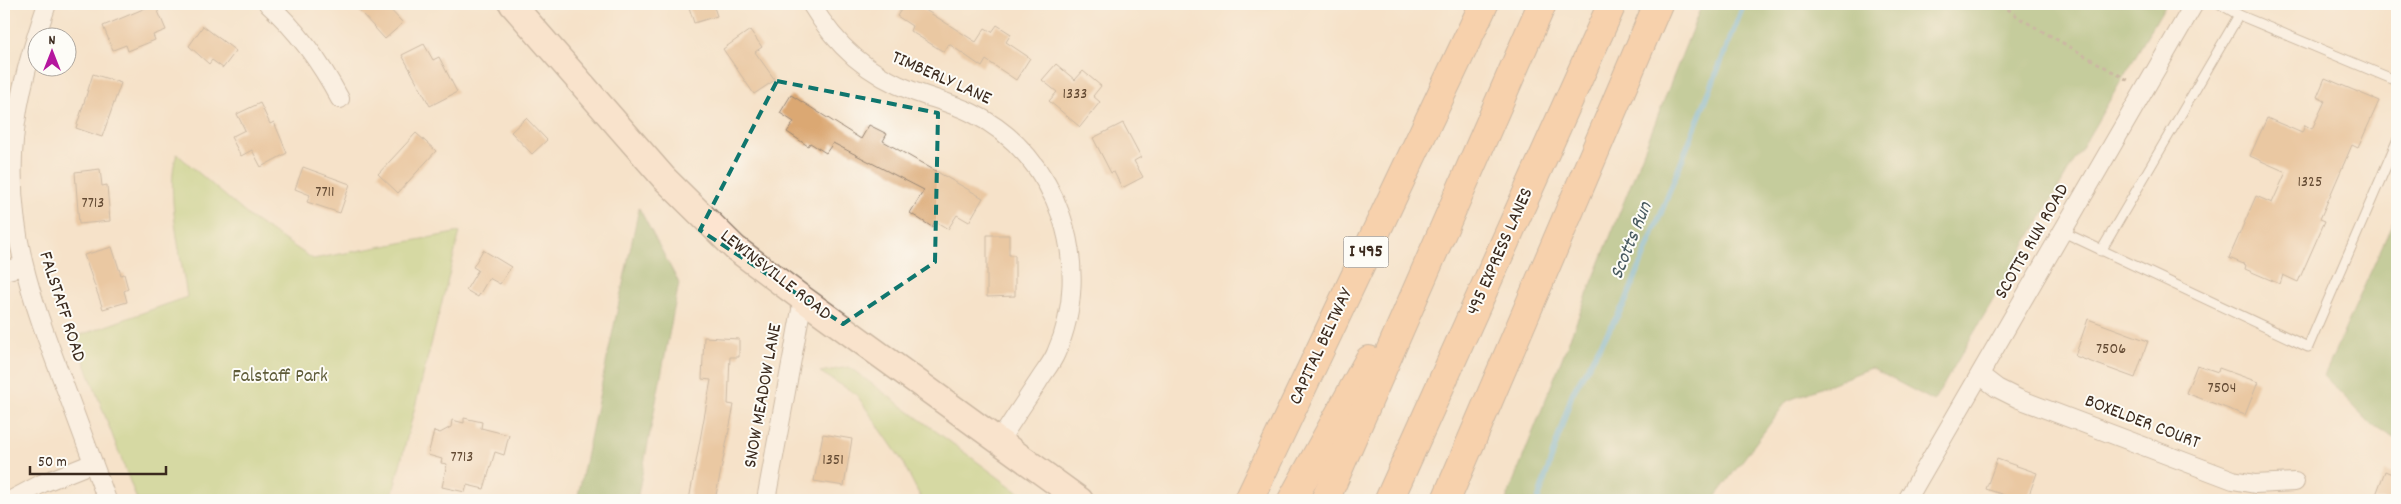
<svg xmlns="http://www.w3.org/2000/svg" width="2401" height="504" viewBox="0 0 2401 504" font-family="Dekko,sans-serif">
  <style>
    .green { fill: #afce75; stroke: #757c4a }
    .forest { fill: #8bb166; stroke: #636e42 }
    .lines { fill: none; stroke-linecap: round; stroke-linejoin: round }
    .stream { stroke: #5cb1d8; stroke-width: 5.5 }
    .building { fill: #dba873 }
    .service-casing { stroke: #988674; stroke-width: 11 }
    .minor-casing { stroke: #988674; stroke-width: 20 }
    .secondary-casing { stroke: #988674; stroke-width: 28 }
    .motorway-casing { stroke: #988674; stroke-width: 30 }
    .path { stroke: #988674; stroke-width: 3; stroke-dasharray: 4 4; stroke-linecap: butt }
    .service { stroke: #fff; stroke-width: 9 }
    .minor { stroke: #fff; stroke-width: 18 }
    .secondary { stroke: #fde4d0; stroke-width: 25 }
    .motorway { stroke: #f9bc8a; stroke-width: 28 }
    .marked { fill: none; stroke: #0f766e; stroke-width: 4; stroke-dasharray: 10 6; stroke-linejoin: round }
    .labels { text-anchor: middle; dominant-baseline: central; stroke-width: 4; stroke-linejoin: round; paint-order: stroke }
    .number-label { font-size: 16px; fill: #634a33 }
    .shield { fill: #fdfcf7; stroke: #75695f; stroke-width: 1 }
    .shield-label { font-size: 18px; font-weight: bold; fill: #3b2a1e }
    .street-label { font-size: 19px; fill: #3b2a1e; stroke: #fdfcf7 }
    .park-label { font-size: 19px; fill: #5e5b38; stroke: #fdfcf7 }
    .water-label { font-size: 20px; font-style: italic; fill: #47595f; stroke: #fdfcf7 }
  </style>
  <rect width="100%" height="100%" fill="#fdfcf7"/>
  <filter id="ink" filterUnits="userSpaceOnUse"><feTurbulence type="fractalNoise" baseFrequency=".02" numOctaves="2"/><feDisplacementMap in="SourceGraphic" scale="10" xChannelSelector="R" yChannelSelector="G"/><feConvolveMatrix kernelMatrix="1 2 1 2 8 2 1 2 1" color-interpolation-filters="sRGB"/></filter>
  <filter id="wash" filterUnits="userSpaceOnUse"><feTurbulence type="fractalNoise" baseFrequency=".0096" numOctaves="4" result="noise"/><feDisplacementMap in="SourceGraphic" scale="20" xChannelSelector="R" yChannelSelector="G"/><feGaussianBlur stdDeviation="1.12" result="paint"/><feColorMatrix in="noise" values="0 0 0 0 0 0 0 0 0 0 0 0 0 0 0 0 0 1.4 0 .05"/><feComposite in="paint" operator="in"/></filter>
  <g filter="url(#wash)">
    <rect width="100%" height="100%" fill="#f5e2c9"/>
    <g class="green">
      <path d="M177,154L251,218L313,259L460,232L391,500H137L75,337L187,297C182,261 164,187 177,154Z"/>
      <path d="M849,367L1029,500H922L901,459L856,394L820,372Z"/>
    </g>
    <g class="forest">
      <path d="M1702,4H2166L1934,401L1871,368L1787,401L1713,500H1506Z"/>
      <path d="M639,208L679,283L637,500H577Z"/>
      <path d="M2397,213V440L2372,425L2324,376Z"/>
    </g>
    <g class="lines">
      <path class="stream" d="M1538,500L1572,394L1626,301L1744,4"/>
    </g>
    <g id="blocks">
      <g class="building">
        <path d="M155,4L166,30L153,35L155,40L128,51L126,45L113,50L103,26Z"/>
        <path d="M353,4H385L403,23L385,39Z"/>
        <path d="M688,4H713L717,16L694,23Z"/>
        <path d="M905,4H916L976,42L985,28L992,32L997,25L1011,34L1006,42L1030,58L1016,80L986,60L982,67L949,44L944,52L910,31L912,26L897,16Z"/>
        <path d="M203,26L236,51L223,68L212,60L209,64L189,46Z"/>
        <path d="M750,30L762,47L755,52L775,80L754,94L723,49Z"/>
        <path d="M424,44L433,60L439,57L457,92L430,106L402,55Z"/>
        <path d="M1056,64L1075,80L1083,71L1101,86L1093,96L1100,102L1080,127L1049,101L1057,92L1042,80Z"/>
        <path d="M93,74L121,83L102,137L76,128Z"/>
        <path d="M2325,78L2379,101L2358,148L2352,145L2320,219L2325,221L2298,282L2283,275L2280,284L2245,269L2246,265L2229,258L2256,196L2272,203L2286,172L2250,156L2267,118L2302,133L2305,125L2312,129L2325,101L2317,97Z"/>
        <path d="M791,95L861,139L869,125L887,134L883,141L983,198L969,222L957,215L948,229L935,221L932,227L910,213L924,190L833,143L826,153L810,143L808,146L787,132L794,122L780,113Z"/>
        <path d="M260,103L270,124L274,122L287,153L261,167L252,150L241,156L231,137L245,130L237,114Z"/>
        <path d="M526,118L547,140L532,154L511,132Z"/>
        <path d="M1123,123L1141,157L1134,161L1143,177L1122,188L1114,172L1111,173L1093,138Z"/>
        <path d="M416,133L436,151L398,193L378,174Z"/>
        <path d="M303,167L350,184L340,213L307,202L310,195L295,189Z"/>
        <path d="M100,169L102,186L107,185L110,221L79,224L75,172Z"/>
        <path d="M987,235H1009V255H1015V296L987,297Z"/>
        <path d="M112,247L121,275L124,274L128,289L124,291L127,302L103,309L84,255Z"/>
        <path d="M483,250L511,267L500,284L489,278L478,297L466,290L478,270L473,267Z"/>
        <path d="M2088,319L2148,341L2135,378L2075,356Z"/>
        <path d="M704,337L739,339V357H730L728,404L734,405L715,500H689L711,380L702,379Z"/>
        <path d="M2197,365L2218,372L2219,368L2258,382L2245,415L2186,393Z"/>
        <path d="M464,418L482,422L481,428L509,435L504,455L495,452L484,489L467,485L465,492L442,487L447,464L441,463L442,459L428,455L434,431L440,433L451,427L452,420L464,423Z"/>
        <path d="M823,434L852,439L844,486L814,481Z"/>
        <path d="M1997,459L2037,473L2027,500H2019L1986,489Z"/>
        <path d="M2385,471L2397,476V500H2374Z"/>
      </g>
    </g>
  </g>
  <g filter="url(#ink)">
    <use href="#blocks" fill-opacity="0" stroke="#988674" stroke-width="1"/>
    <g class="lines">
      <g class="service-casing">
        <g id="service">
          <path d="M2220,4L2239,15L2397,81"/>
          <path d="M2063,232L2308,347L2397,141"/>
          <path d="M2101,251L2239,15"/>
        </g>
      </g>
      <g class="minor-casing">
        <g id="minor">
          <path d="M47,4C32,48 18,93 14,140C6,229 31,298 62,379C77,420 92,460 107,500"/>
          <path d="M268,4C298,31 321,63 340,99"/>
          <path d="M811,4C836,46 868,75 915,92C934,99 954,104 972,113C1059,155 1095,266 1056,353C1052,363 1044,372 1038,382C1025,402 1011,422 999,442"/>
          <path d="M4,271L23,266"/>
          <path d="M1980,375L1997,388L2019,399L2233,480L2255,484L2295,482"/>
          <path d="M11,500L43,483L93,463"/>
          <path d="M766,500L803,299"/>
          <path d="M1907,500L2194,4"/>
        </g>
      </g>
      <g class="secondary-casing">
        <path id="secondary" d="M512,4L664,178L735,248L803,299L1080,500"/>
      </g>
      <g class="motorway-casing">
        <g id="motorway">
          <path d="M1249,500L1484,4"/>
          <path d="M1292,500L1369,360"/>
          <path d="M1325,500L1542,4"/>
          <path d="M1389,500L1612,4"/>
          <path d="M1446,500L1658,4"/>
        </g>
      </g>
      <path class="path" d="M2001,4L2021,19L2131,82"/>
      <use href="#service" class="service"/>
      <use href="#minor" class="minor"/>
      <use href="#secondary" class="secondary"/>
      <use href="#motorway" class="motorway"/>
    </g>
  </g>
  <path d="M0 0H2401V504H0ZM777,81L938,113L935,262L843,324L700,230Z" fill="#f5e2c9" fill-opacity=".55" fill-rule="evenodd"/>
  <path class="marked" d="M777,81L938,113L935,262L843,324L700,230Z"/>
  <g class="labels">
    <g class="number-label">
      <text x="1075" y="94">1333</text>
      <text x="2310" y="182">1325</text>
      <text x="325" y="192">7711</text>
      <text x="93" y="203">7713</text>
      <text x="2111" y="349">7506</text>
      <text x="2222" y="388">7504</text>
      <text x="462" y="457">7713</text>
      <text x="833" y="460">1351</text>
    </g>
    <rect class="shield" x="1343.5" y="236.5" width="45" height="31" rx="4"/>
    <g class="shield-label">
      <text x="1366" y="252">I 495</text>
    </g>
    <g class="street-label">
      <text transform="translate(941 79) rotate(24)">TIMBERLY LANE</text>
      <text transform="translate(2033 242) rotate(-60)">SCOTTS RUN ROAD</text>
      <text transform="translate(1501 252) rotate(-66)">495 EXPRESS LANES</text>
      <text transform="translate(775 276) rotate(38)">LEWINSVILLE ROAD</text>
      <text transform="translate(61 307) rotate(72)">FALSTAFF ROAD</text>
      <text transform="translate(1322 347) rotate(-65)">CAPITAL BELTWAY</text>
      <text transform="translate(764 396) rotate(-80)">SNOW MEADOW LANE</text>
      <text transform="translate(2142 423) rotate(21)">BOXELDER COURT</text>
    </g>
    <g class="park-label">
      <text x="280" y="377">Falstaff Park</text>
    </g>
    <g class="water-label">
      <text transform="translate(1632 241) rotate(-68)">Scotts Run</text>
    </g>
  </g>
  <rect width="2401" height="504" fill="none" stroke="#fdfcf7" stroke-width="20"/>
  <g transform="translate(52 52)"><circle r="24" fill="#fdfcf7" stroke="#afa8a0"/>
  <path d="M0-4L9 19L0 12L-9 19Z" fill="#b5179e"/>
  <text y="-8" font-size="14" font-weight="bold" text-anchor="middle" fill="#3b2a1e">N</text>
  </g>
  <path d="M30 466v8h136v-8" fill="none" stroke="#3b2a1e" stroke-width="2.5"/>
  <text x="38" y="466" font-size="15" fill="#3b2a1e" stroke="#fdfcf7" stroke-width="4" paint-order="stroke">50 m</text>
</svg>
